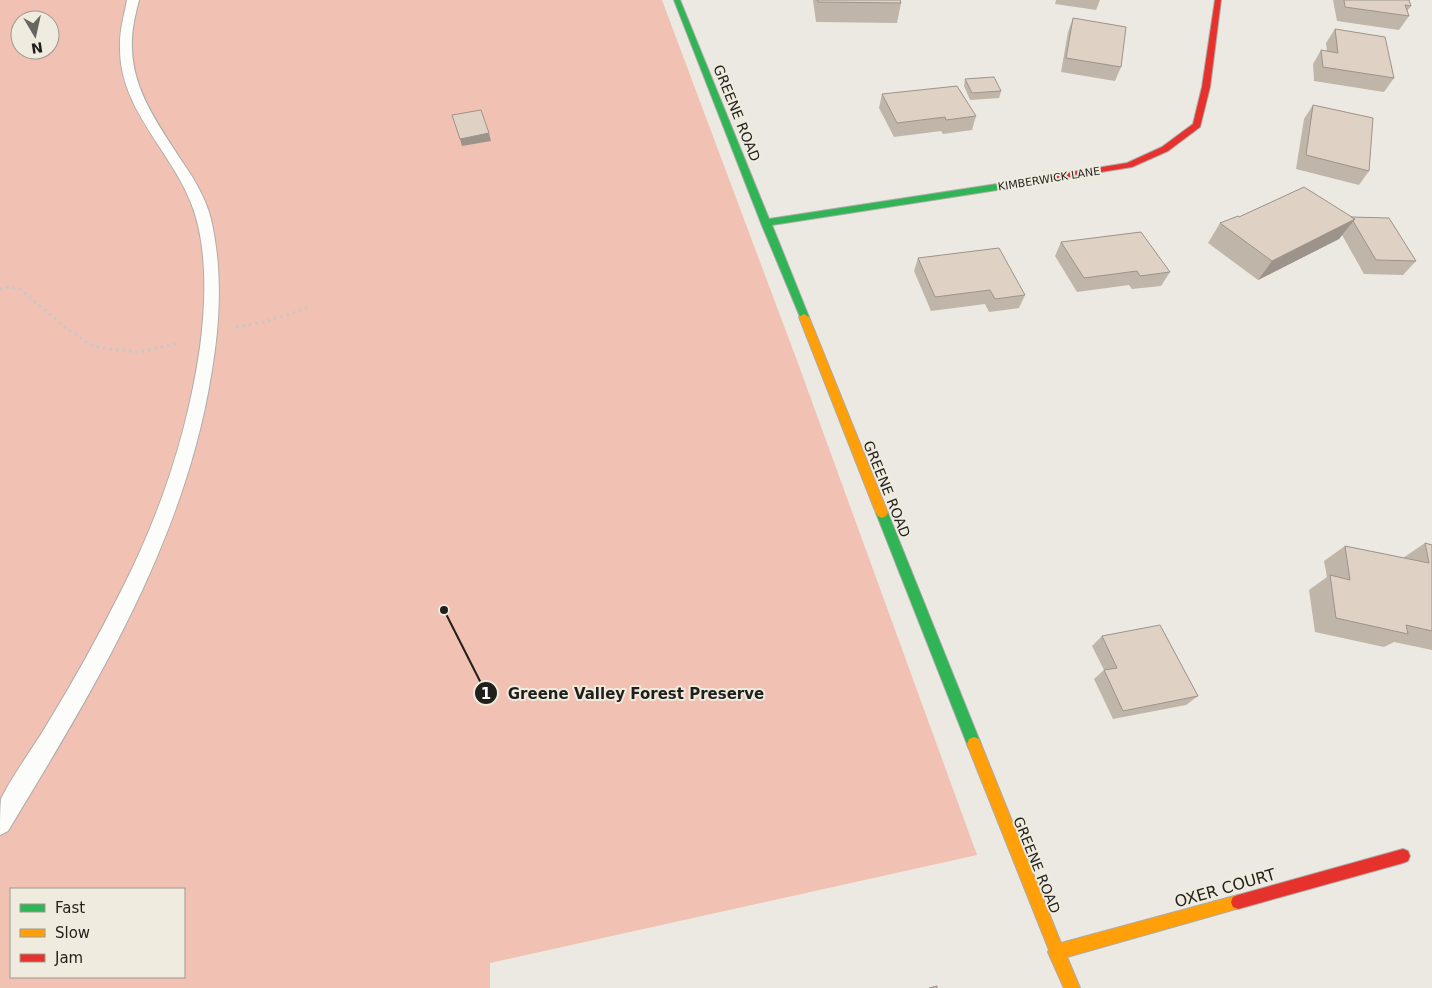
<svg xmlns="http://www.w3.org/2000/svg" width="1432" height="988" viewBox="0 0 1432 988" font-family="'DejaVu Sans',sans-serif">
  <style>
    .green { fill: #f1c1b3; fill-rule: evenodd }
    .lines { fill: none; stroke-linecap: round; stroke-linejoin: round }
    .lane-casing { stroke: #adaba7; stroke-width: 2 }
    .fast-casing { stroke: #adaba7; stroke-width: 2 }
    .slow-casing { stroke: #adaba7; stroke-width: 2 }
    .jam-casing { stroke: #adaba7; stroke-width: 2 }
    .path { stroke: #cac8c7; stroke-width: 3; stroke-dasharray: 2.5 4; stroke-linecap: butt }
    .lane { fill: #fcfcfb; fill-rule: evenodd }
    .fast { fill: #30b455; fill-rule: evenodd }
    .slow { fill: #ff9f0a; fill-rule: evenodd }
    .jam { fill: #e5322d; fill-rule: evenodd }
    .wall { fill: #c0b5a9 }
    .shaded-wall { fill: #9c938a }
    .building { fill: #dfd2c5; stroke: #9c938a }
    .labels { text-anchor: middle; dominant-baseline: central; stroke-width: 4; stroke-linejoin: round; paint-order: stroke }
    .far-street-label { font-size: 11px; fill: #211f1b; stroke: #efebdf }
    .street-label { font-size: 14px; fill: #211f1b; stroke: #efebdf }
    .near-street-label { font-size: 16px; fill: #211f1b; stroke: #efebdf }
    .leader { fill: none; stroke: #211f1b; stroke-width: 2 }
    .callout-dot { fill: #211f1b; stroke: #efebdf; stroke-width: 2 }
    .mark-label { font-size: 15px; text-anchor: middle; font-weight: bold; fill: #fff }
    .callout-label { font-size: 15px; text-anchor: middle; font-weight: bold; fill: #211f1b; stroke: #efebdf; stroke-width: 4; stroke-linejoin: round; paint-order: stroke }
  </style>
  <rect width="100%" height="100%" fill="#ece9e2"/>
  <path class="green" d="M0,0H662L799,366L977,855L490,963V988H0ZM20,20H50V50H20ZM11,889H184V977H11Z"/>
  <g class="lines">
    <g class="lane-casing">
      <path id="lane" d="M127,0H139C135,16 131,32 132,49C133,92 161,128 183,163C195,180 206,199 211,219C223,271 220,325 211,376C184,542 94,689 8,831L0,835C0,825 0,808 1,799C12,776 33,748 46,726C73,682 98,637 121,591C160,515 188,431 200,347C206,302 208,246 191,203C171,151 120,109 120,49C119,32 124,16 127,0Z"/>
    </g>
    <g class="fast-casing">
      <g id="fast">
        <path d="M674,0H680L769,219L1023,180L1027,183L1023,186L772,225L809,317L807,319H801L761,223Z"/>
        <path d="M882,508L886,510L888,513L981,744L979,749L974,751L969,749L967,744L876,513L878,510Z"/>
      </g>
    </g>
    <g class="slow-casing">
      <g id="slow">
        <path d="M804,314L809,317L888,513L886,516L882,518L878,516L876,513L799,317Z"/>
        <path d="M974,737L979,739L1061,943L1238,895L1243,897L1245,902L1243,907L1067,957L1080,988H1064L1048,952L1049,950L967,744L969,739Z"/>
      </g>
    </g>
    <g class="jam-casing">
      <g id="jam">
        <path d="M1215,0H1221L1210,87L1200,127L1168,151L1132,167L1020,185V181L1023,180L1127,163L1162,147L1193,124L1202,87Z"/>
        <path d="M1403,849L1408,851L1410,856L1408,861L1403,863L1238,909L1233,907L1231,902L1233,897L1238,895Z"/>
      </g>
    </g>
    <g class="path">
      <path d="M0,289L9,287L20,289L66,328L94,347L138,352L180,343"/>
      <path d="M236,327L264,322L308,308"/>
    </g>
    <use href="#lane" class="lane"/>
    <use href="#fast" class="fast"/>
    <use href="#slow" class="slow"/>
    <use href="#jam" class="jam"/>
  </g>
  <g class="wall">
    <path d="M813,0H900L901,3L897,23L816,22Z"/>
    <path d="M1056,0H1100L1096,10L1055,4Z"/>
    <path d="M1333,0H1409L1411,6L1407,11L1409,16L1399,30L1337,21Z"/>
    <path d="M1073,18L1121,67L1115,81L1061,72L1068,32Z"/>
    <path d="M1335,29L1394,78L1384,92L1314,81L1313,64L1321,50L1327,51L1326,43Z"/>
    <path d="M965,79L1001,91L999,98L970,100L964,86Z"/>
    <path d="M882,94L976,116L972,130L943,134L941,131L894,137L879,108Z"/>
    <path d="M1313,105L1369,171L1359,185L1296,169L1304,119Z"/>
    <path d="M1304,187L1416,261L1403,275L1364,274L1342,235L1339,239L1258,280L1208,243L1220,223L1239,217Z"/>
    <path d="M1061,242L1170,272L1161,286L1132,289L1129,285L1077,292L1055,256Z"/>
    <path d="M918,258L1025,295L1019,308L989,312L985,304L931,311L914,271Z"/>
    <path d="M1425,543L1432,545V650L1394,642L1384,647L1315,632L1309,590L1327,577L1324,561L1345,546L1403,558Z"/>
    <path d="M1102,636L1198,696L1186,705L1113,719L1094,679L1104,670L1092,646Z"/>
  </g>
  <g class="shaded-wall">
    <path d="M489,133L491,141L462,146L460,139Z"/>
    <path d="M1355,219L1339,239L1258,280L1272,261Z"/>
  </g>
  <g class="building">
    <path d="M817,0H900L901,3L818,2Z"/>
    <path d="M1344,0H1409L1411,6L1405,5L1409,16L1345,7Z"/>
    <path d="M1073,18L1126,27L1121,67L1066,58Z"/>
    <path d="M1335,29L1385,37L1394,78L1323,67L1321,50L1338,53Z"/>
    <path d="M994,77L1001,91L972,93L965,79Z"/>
    <path d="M957,86L976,116L946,120L945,117L897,123L882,94Z"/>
    <path d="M1313,105L1373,118L1369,171L1306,155Z"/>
    <path d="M481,110L489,133L460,139L452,115Z"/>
    <path d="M1304,187L1355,219L1272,261L1220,223L1238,216L1239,217Z"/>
    <path d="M1351,217L1389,218L1416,261L1376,260L1353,221L1355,219Z"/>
    <path d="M1141,232L1170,272L1140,276L1137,271L1084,278L1061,242Z"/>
    <path d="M999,248L1025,295L995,299L990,290L935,297L918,258Z"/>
    <path d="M1425,543L1432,545V631L1406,625L1408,634L1336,618L1330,575L1350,580L1345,546L1429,563Z"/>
    <path d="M1160,625L1198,696L1123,711L1104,670L1117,668L1102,636Z"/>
    <path d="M937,986V988H929Z"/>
  </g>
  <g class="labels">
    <g class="far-street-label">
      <text transform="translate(1049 179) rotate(-9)">KIMBERWICK LANE</text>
    </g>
    <g class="street-label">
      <text transform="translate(737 113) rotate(68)">GREENE ROAD</text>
      <text transform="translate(887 489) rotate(68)">GREENE ROAD</text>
      <text transform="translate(1037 865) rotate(68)">GREENE ROAD</text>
    </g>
    <g class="near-street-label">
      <text transform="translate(1225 888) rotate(-16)">OXER COURT</text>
    </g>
  </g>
  <path class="leader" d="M444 610L486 693"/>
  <g class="callout-dot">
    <circle cx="444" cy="610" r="5"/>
    <circle cx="486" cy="693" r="12"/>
  </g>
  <g class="mark-label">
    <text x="486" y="699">1</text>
  </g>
  <g class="callout-label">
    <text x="636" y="699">Greene Valley Forest Preserve</text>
  </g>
  <rect x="10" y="888" width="175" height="90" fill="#efebdf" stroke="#9d9991"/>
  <rect x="20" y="904" width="25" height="8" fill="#30b455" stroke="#9d9991"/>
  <text x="55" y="913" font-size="15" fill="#211f1b">Fast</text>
  <rect x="20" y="929" width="25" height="8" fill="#ff9f0a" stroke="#9d9991"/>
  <text x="55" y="938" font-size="15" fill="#211f1b">Slow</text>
  <rect x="20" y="954" width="25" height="8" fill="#e5322d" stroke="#9d9991"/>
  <text x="55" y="963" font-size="15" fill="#211f1b">Jam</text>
  <g transform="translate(35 35) rotate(171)"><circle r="24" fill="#efebdf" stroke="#9d9991"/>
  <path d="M0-4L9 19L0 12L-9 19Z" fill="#686661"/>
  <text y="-8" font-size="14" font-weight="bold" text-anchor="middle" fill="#211f1b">N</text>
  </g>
</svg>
